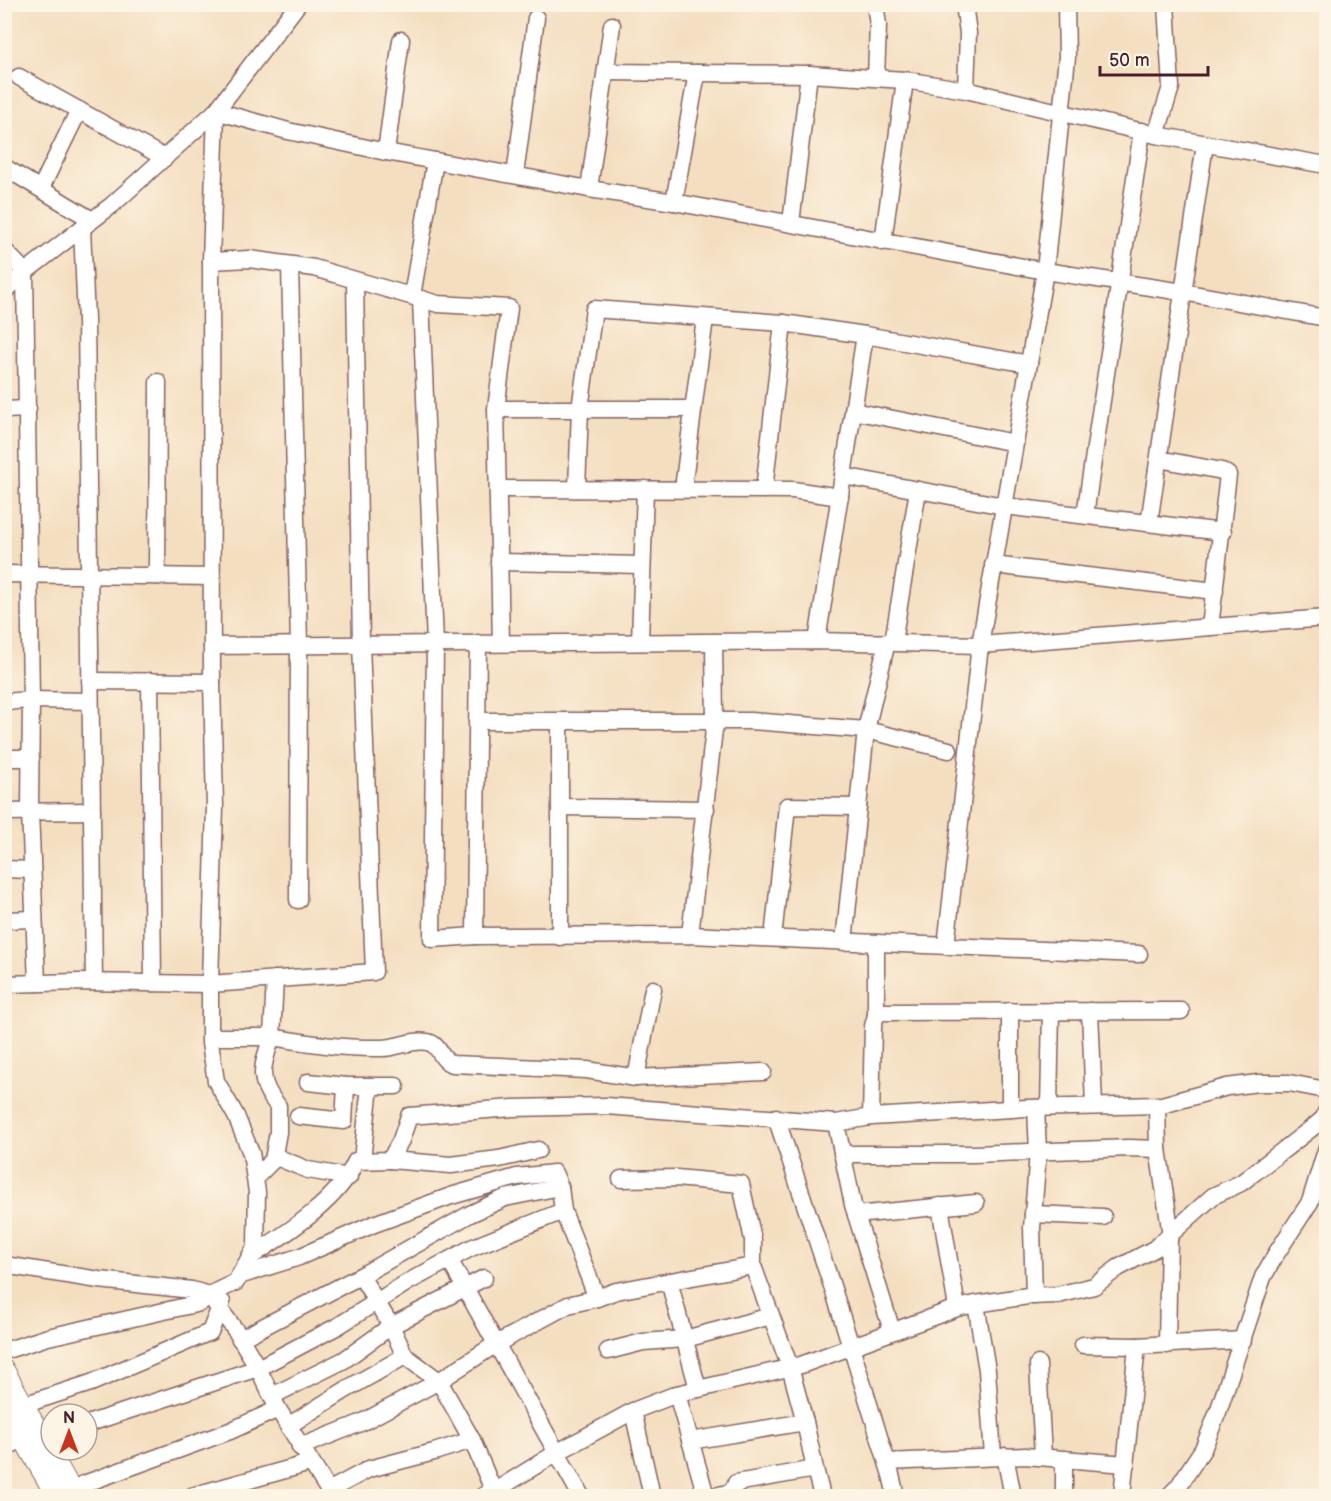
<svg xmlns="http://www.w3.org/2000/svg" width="1331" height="1501" viewBox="0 0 1331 1501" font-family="'Balsamiq Sans',sans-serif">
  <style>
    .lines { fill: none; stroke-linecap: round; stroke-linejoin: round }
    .minor-casing { stroke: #86625f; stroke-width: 19 }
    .major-casing { stroke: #86625f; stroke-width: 23 }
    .minor { stroke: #fff; stroke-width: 16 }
    .major { stroke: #fff; stroke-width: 21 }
  </style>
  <rect width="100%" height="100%" fill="#fcf5e5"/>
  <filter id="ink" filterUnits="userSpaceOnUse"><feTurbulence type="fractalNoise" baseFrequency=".0167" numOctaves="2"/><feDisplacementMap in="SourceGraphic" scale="12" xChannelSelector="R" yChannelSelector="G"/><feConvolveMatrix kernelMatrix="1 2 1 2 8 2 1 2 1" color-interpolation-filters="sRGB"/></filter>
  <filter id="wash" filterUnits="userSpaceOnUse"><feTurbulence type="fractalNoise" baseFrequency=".008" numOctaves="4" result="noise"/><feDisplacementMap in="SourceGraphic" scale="24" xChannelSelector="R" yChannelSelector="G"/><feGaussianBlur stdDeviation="1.35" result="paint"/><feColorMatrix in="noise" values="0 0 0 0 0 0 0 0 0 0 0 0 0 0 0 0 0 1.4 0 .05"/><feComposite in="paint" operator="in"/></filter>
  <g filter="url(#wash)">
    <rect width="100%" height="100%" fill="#f4dec0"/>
  </g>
  <g filter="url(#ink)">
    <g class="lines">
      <g class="minor-casing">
        <g id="minor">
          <path d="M875,4L878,25L876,77"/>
          <path d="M964,4L968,33L966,90"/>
          <path d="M606,72L809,74L905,80L966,90L1156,135L1326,165"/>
          <path d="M19,77L165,158"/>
          <path d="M216,111L288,131L386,152L589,189L674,202L1045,271L1183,292L1326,318"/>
          <path d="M1156,135L1171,87L1166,4"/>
          <path d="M386,152L401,40"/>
          <path d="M4,167L92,220"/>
          <path d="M515,175L536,18"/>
          <path d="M41,188L79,110"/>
          <path d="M589,189L612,25"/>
          <path d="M674,202L697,73"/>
          <path d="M791,223L809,74"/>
          <path d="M82,228L86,320L94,982"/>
          <path d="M883,242L905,80"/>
          <path d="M4,250L25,272L31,700L30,811L37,983"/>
          <path d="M211,261L249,259L314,268L438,304L509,308L496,409L501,643"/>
          <path d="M290,265L299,645L298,900"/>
          <path d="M4,292L25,272L112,205L216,111L298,4"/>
          <path d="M412,296L435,161"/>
          <path d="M421,299L435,644L432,939L475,936L690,935L1139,954"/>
          <path d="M496,409H692"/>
          <path d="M4,410L28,409"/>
          <path d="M853,411L1015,443"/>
          <path d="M1159,459L1222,471L1228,475L1210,627"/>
          <path d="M843,476L1004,506L1223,532"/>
          <path d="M498,489L793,490L840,497"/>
          <path d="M577,489L580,409L594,309L783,323L865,335L1029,364"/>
          <path d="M683,489L705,318"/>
          <path d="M764,490L783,323"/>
          <path d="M1085,515L1142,131"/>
          <path d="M1149,523L1205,144"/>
          <path d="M499,562L642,565"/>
          <path d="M993,565L1215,591"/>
          <path d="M4,574L212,577"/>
          <path d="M157,576L158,382"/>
          <path d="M817,641L865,335"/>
          <path d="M640,642L645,489"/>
          <path d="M893,642L918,490"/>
          <path d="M212,646L817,641L980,645L1326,618"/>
          <path d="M90,681L212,682"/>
          <path d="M150,681L153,983"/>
          <path d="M4,702L31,700L90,701"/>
          <path d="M477,721H751L866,730L949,750"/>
          <path d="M560,721V937"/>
          <path d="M4,758H31"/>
          <path d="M560,807L706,809"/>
          <path d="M4,812L92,811"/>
          <path d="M4,869L32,870"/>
          <path d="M4,920L34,919"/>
          <path d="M690,935L715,721L714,642"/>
          <path d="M475,936L478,643"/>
          <path d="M773,938L787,806L858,807"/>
          <path d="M844,942L866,730L887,642"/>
          <path d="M876,943V1015"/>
          <path d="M946,946L980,645L1045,271L1067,57L1066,4"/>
          <path d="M275,979L272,1037C305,1043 349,1049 382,1048C397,1048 412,1039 427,1042C441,1044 439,1061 453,1064L587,1070L636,1078L763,1072"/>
          <path d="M4,984L79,982L210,984L374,972L361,644L355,281"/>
          <path d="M1090,1011L1094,1105"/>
          <path d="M210,1037H272C262,1066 256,1080 278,1106V1132L273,1160L256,1177"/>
          <path d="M636,1078L653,989"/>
          <path d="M308,1082L346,1086H396"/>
          <path d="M1157,1105L1158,1149L1171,1235"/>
          <path d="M1049,1107L1051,1011"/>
          <path d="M1010,1109V1011"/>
          <path d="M298,1116L344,1121L346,1086"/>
          <path d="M776,1117L834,1292L891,1475L896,1496"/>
          <path d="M871,1117L873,1026L876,1015L882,1012L1181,1011"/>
          <path d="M836,1123L853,1205L892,1331"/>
          <path d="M842,1154H974L1129,1148L1158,1149"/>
          <path d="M274,1156L308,1170L349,1177"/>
          <path d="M362,1160L370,1086"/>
          <path d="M390,1160L451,1165L499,1159L538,1150"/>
          <path d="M621,1179L676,1178L741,1184L753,1240V1266L790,1367L805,1422L815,1469L822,1496"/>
          <path d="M940,1206L957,1308"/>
          <path d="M1033,1214L1103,1217"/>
          <path d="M856,1215L976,1203"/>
          <path d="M250,1257C287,1233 337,1202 356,1161L390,1160L401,1140L409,1116L513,1108L606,1106L836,1123L871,1117L1027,1108L1162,1105L1227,1087L1258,1083H1289L1326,1090"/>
          <path d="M450,1261L581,1496"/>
          <path d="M4,1265L99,1280L192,1290L209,1295L236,1331L258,1368L278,1409L332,1496"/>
          <path d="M239,1276L299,1257L374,1224L451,1196L517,1177L554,1173L560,1187L563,1211L597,1298"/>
          <path d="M361,1276L391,1326L405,1356L439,1381L472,1440L493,1490"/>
          <path d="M669,1281L698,1389"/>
          <path d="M1034,1296L1032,1228L1038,1152L1036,1108"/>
          <path d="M976,1304L987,1370L993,1456"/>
          <path d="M240,1339L364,1274L470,1214L505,1198L560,1187"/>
          <path d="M1083,1345L1137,1346L1243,1340"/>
          <path d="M1167,1345L1169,1236"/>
          <path d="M4,1351L48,1337L200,1303L209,1295L236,1282L256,1246L257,1192L251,1153L236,1116L216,1081L210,1043V984L215,806L212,682L211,261L216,111"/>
          <path d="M608,1351L643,1342L685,1339L771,1316"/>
          <path d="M1038,1364L1043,1457"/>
          <path d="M677,1394L706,1496"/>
          <path d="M272,1396L344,1360L391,1326L484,1278"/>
          <path d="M23,1405L91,1383L210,1332L222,1302"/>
          <path d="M633,1411L652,1496"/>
          <path d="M87,1424L258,1368L338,1326L408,1282L471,1248L563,1211"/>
          <path d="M288,1426L347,1389L405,1356"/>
          <path d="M690,1441L805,1422"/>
          <path d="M300,1447L363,1422L439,1381L496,1344L568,1305L597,1298L616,1291L753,1266"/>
          <path d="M4,1450L33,1430"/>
          <path d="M1005,1456L1013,1496"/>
          <path d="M1064,1459V1496"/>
          <path d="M887,1462L1025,1456L1126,1464"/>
          <path d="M70,1489L230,1431L278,1409"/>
          <path d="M328,1491L369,1469L434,1452L472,1440"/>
          <path d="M192,1496L310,1463"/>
          <path d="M483,1496L503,1486L556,1453L633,1411L677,1394L801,1365L957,1308L976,1304L1028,1296L1058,1295L1094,1286L1118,1268L1154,1249L1213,1196L1241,1183L1317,1124L1324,1118L1326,1112"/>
          <path d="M715,1496L732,1492L736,1483L815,1469"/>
          <path d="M1122,1496L1137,1346"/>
          <path d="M1169,1496L1178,1487L1203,1449L1218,1412L1263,1277L1276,1254L1310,1202L1326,1150"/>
        </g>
      </g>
      <g class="major-casing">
        <g id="major">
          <path d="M4,1371L74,1496"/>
          <path d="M4,1404L57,1496"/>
        </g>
      </g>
      <use href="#minor" class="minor"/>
      <use href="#major" class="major"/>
    </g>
  </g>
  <rect width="1331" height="1501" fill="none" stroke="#fcf5e5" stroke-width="24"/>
  <g transform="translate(69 1432)"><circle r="28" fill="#fcf5e5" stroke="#b59f9b" stroke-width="1.5"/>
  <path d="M0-4.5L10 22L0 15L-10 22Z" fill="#c8321e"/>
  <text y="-9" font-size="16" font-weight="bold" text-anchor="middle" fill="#4a1f2b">N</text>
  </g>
  <path d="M1100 66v9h108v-9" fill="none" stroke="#4a1f2b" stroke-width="3"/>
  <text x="1109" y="66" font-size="18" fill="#4a1f2b" stroke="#fcf5e5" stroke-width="4.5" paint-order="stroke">50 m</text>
</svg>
